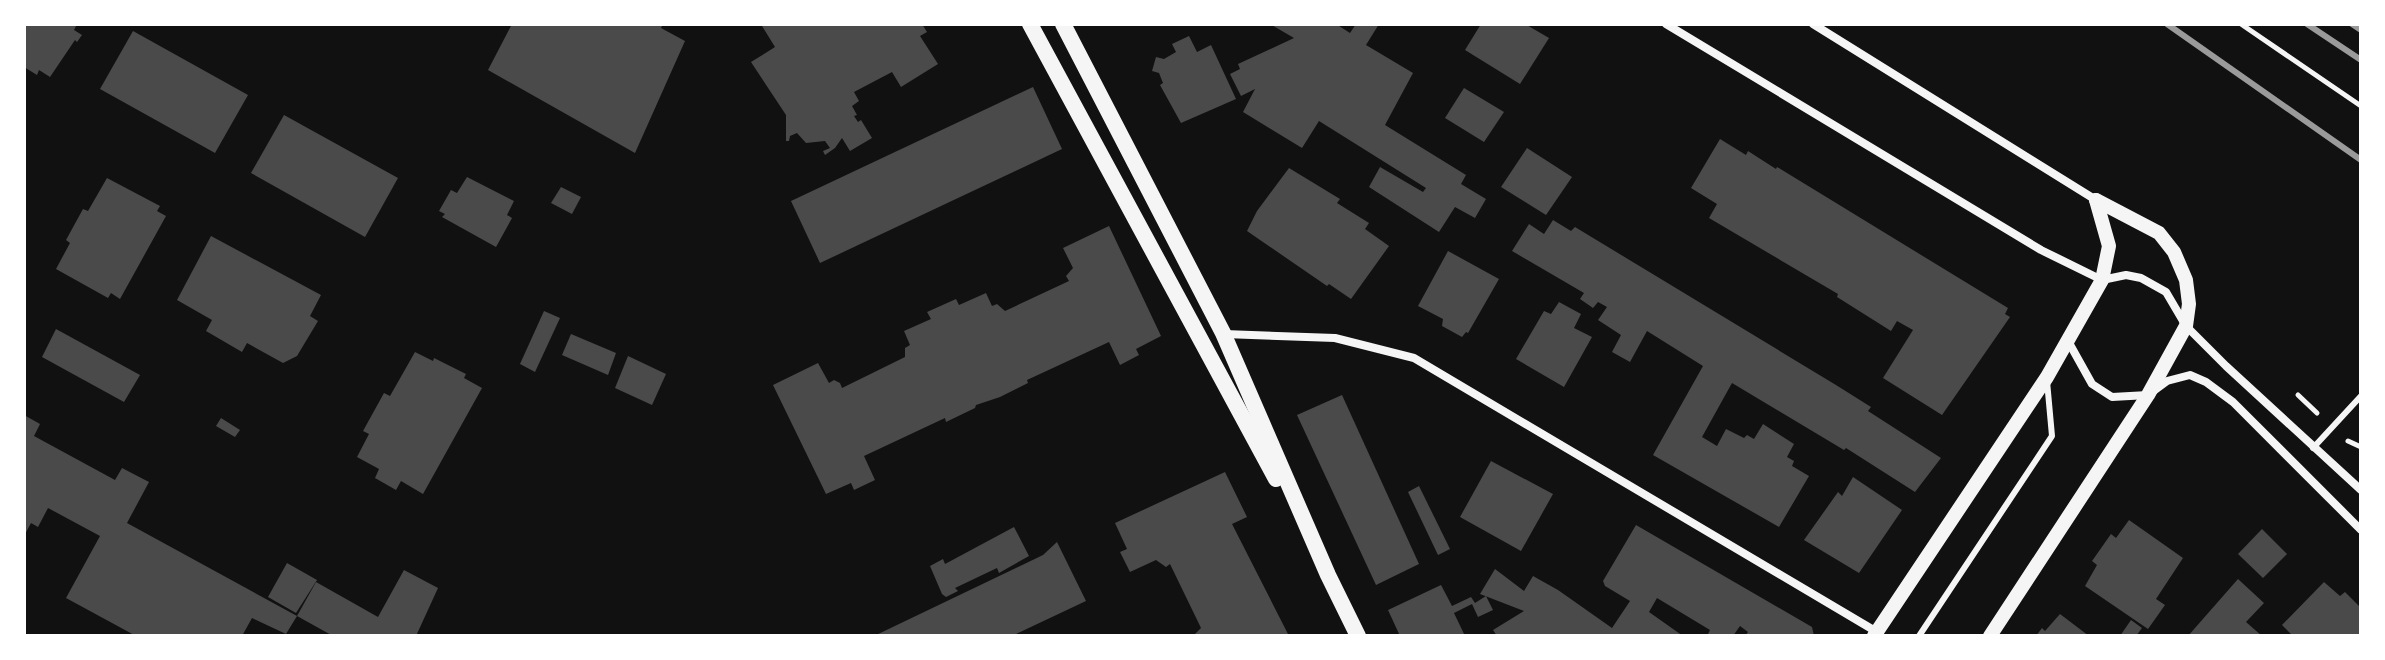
<svg xmlns="http://www.w3.org/2000/svg" width="2385" height="660" viewBox="0 0 2385 660" font-family="'Noto Serif',serif">
  <style>
    .building { fill: #4a4a4a }
    .lines { fill: none; stroke-linecap: round; stroke-linejoin: round }
    .path { stroke: #f5f5f5; stroke-width: 5 }
    .service { stroke: #f5f5f5; stroke-width: 6 }
    .minor { stroke: #f5f5f5; stroke-width: 8 }
    .tertiary { stroke: #f5f5f5; stroke-width: 14 }
    .secondary { stroke: #f5f5f5; stroke-width: 16 }
    .rail { stroke: #9a9a9a; stroke-width: 6 }
  </style>
  <rect width="100%" height="100%" fill="#111"/>
  <g class="building">
    <path d="M24,24H77L74,30L82,35L77,42L75,40L50,77L39,70L37,75L24,67Z"/>
    <path d="M512,24H663L661,28L685,41L635,153L488,70Z"/>
    <path d="M765,24H922L927,32L920,36L938,64L901,87L892,72L854,92L859,101L852,106L857,115L854,116L858,122L861,120L872,138L850,151L842,138L835,148L825,155L823,151L830,148L825,141L806,143L797,133L790,136L789,141H786V115L751,62L775,47L762,26Z"/>
    <path d="M1270,24H1336L1350,33L1356,24H1379L1366,45L1413,73L1385,125L1466,175L1461,184L1486,199L1475,218L1455,207L1439,232L1369,187L1380,167L1423,192L1426,188L1319,121L1302,148L1243,112L1255,89L1241,96L1230,74L1240,69L1238,64L1294,38Z"/>
    <path d="M1481,24H1525L1549,38L1520,84L1465,50Z"/>
    <path d="M133,31L248,95L215,153L100,89Z"/>
    <path d="M1189,36L1197,52L1211,45L1236,99L1181,123L1160,85L1163,83L1159,73L1152,71L1156,57L1164,59L1176,52L1172,44Z"/>
    <path d="M1033,87L1062,149L820,263L791,201Z"/>
    <path d="M1464,88L1504,112L1484,142L1445,118Z"/>
    <path d="M284,115L398,178L365,237L251,173Z"/>
    <path d="M1720,139L1746,155L1748,151L1776,169L1777,167L2008,308L2005,314L2010,317L1942,415L1883,378L1913,330L1897,321L1891,331L1837,297L1838,294L1709,218L1717,204L1691,188Z"/>
    <path d="M1527,148L1572,177L1546,215L1501,187Z"/>
    <path d="M1289,168L1340,199L1337,203L1369,223L1365,229L1389,246L1351,299L1329,284L1327,286L1247,231L1257,211Z"/>
    <path d="M467,177L514,201L507,215L512,218L496,247L442,217L445,214L439,211L451,190L457,193Z"/>
    <path d="M107,178L160,206L157,211L166,216L120,299L111,293L108,298L56,269L70,243L66,240L83,209L88,211Z"/>
    <path d="M561,187L581,197L572,214L551,203Z"/>
    <path d="M1553,220L1571,231L1575,227L1836,385L1871,407L1868,411L1941,458L1915,492L1846,448L1844,450L1732,383L1702,437L1717,446L1726,429L1744,438L1747,435L1754,439L1763,424L1794,444L1787,457L1794,461L1792,466L1809,476L1779,527L1653,455L1703,366L1647,331L1630,362L1612,352L1621,335L1598,320L1607,307L1598,302L1593,308L1580,299L1584,293L1512,251L1529,224L1544,234Z"/>
    <path d="M1109,226L1161,336L1136,349L1139,355L1120,365L1109,342L1027,380L1028,383L1000,397L976,405L975,408L946,422L945,418L864,456L875,480L854,490L851,483L826,494L773,385L818,363L829,383L834,380L840,383L842,388L905,357V348L910,345L904,331L931,319L927,312L956,299L959,305L986,293L992,306L997,304L1005,311L1069,281L1066,276L1073,268L1063,248Z"/>
    <path d="M211,236L321,295L310,316L318,321L297,356L283,363L247,343L242,352L206,331L212,320L177,300Z"/>
    <path d="M1448,251L1499,279L1468,333L1466,332L1462,337L1442,326L1443,319L1418,306Z"/>
    <path d="M1559,302L1581,314L1574,328L1592,337L1564,387L1516,359L1544,311L1551,314Z"/>
    <path d="M544,311L560,318L535,372L520,364Z"/>
    <path d="M56,329L140,375L124,402L42,357Z"/>
    <path d="M571,334L616,353L608,375L562,355Z"/>
    <path d="M415,352L433,361L434,358L466,374L464,378L482,388L423,494L401,481L396,490L375,478L379,469L357,457L369,434L363,431L384,393L390,396Z"/>
    <path d="M628,356L666,374L652,405L615,388Z"/>
    <path d="M1342,395L1419,564L1376,585L1297,415Z"/>
    <path d="M24,415L40,424L34,436L115,480L122,468L149,482L127,523L297,616L286,634L252,618L242,636H136L66,598L100,536L48,508L38,527L31,523L24,536Z"/>
    <path d="M221,418L240,430L235,437L216,426Z"/>
    <path d="M1491,461L1553,494L1521,551L1460,517Z"/>
    <path d="M1225,472L1247,517L1232,524L1288,634L1284,636H1193L1201,628L1170,564L1166,567L1156,560L1130,572L1120,552L1127,549L1115,523Z"/>
    <path d="M1853,477L1902,510L1859,573L1804,540L1838,492L1842,496Z"/>
    <path d="M1419,486L1450,549L1438,555L1408,492Z"/>
    <path d="M2129,520L2183,558L2156,599L2165,605L2148,629L2085,586L2097,565L2092,561L2111,534L2116,538Z"/>
    <path d="M1636,525L1812,627L1814,636H1745L1748,632L1740,626L1733,636H1707L1710,630L1657,598L1649,612L1683,636H1497L1493,630L1524,611L1480,594L1495,569L1524,591L1533,576L1558,590L1612,628L1630,601L1605,586L1603,581Z"/>
    <path d="M1014,527L1029,556L999,573L997,568L955,588L958,591L946,597L942,594L930,566L943,559L945,564Z"/>
    <path d="M2262,529L2287,554L2263,578L2238,554Z"/>
    <path d="M1057,542L1086,601L1012,636H874L1043,555Z"/>
    <path d="M287,563L317,580L296,613L268,597Z"/>
    <path d="M404,570L438,588L416,636H333L297,616L316,582L378,617Z"/>
    <path d="M2238,579L2264,603L2246,622L2262,636H2188Z"/>
    <path d="M2324,582L2340,596L2345,592L2361,608V636H2293L2282,625Z"/>
    <path d="M1441,585L1452,606L1471,597L1475,603L1486,596L1493,610L1478,617L1472,604L1454,613L1465,636H1400L1388,610Z"/>
    <path d="M2060,614L2089,636H2036L2042,628L2045,631Z"/>
    <path d="M2131,620L2142,628L2136,636H2120Z"/>
  </g>
  <g class="lines">
    <g class="path">
      <path d="M2241,24L2361,106"/>
      <path d="M2298,395L2317,413"/>
      <path d="M2348,441L2361,447"/>
    </g>
    <g class="service">
      <path d="M2313,448L2361,396"/>
      <path d="M1919,636L2052,436L2047,381"/>
    </g>
    <g class="minor">
      <path d="M1666,24L2041,250L2102,280L2126,275L2141,278L2166,292L2186,326L2226,366L2361,490"/>
      <path d="M1813,24L2096,200"/>
      <path d="M1224,334L1335,338L1414,358L1877,632"/>
      <path d="M2068,341L2092,384L2112,397L2148,395L2167,381L2190,375L2206,382L2233,402L2361,530"/>
    </g>
    <g class="tertiary">
      <path d="M1874,636L2047,377L2102,280L2109,246L2096,200"/>
      <path d="M1990,636L2148,395L2186,326L2189,304L2186,280L2174,252L2159,233L2096,200"/>
    </g>
    <g class="secondary">
      <path d="M1030,24L1276,479"/>
      <path d="M1063,24L1223,333L1328,575L1358,636"/>
    </g>
    <g class="rail">
      <path d="M2167,24L2361,160"/>
      <path d="M2307,24L2361,60"/>
      <path d="M2352,24L2361,30"/>
    </g>
  </g>
  <rect width="2385" height="660" fill="none" stroke="#ffffff" stroke-width="52"/>
</svg>
